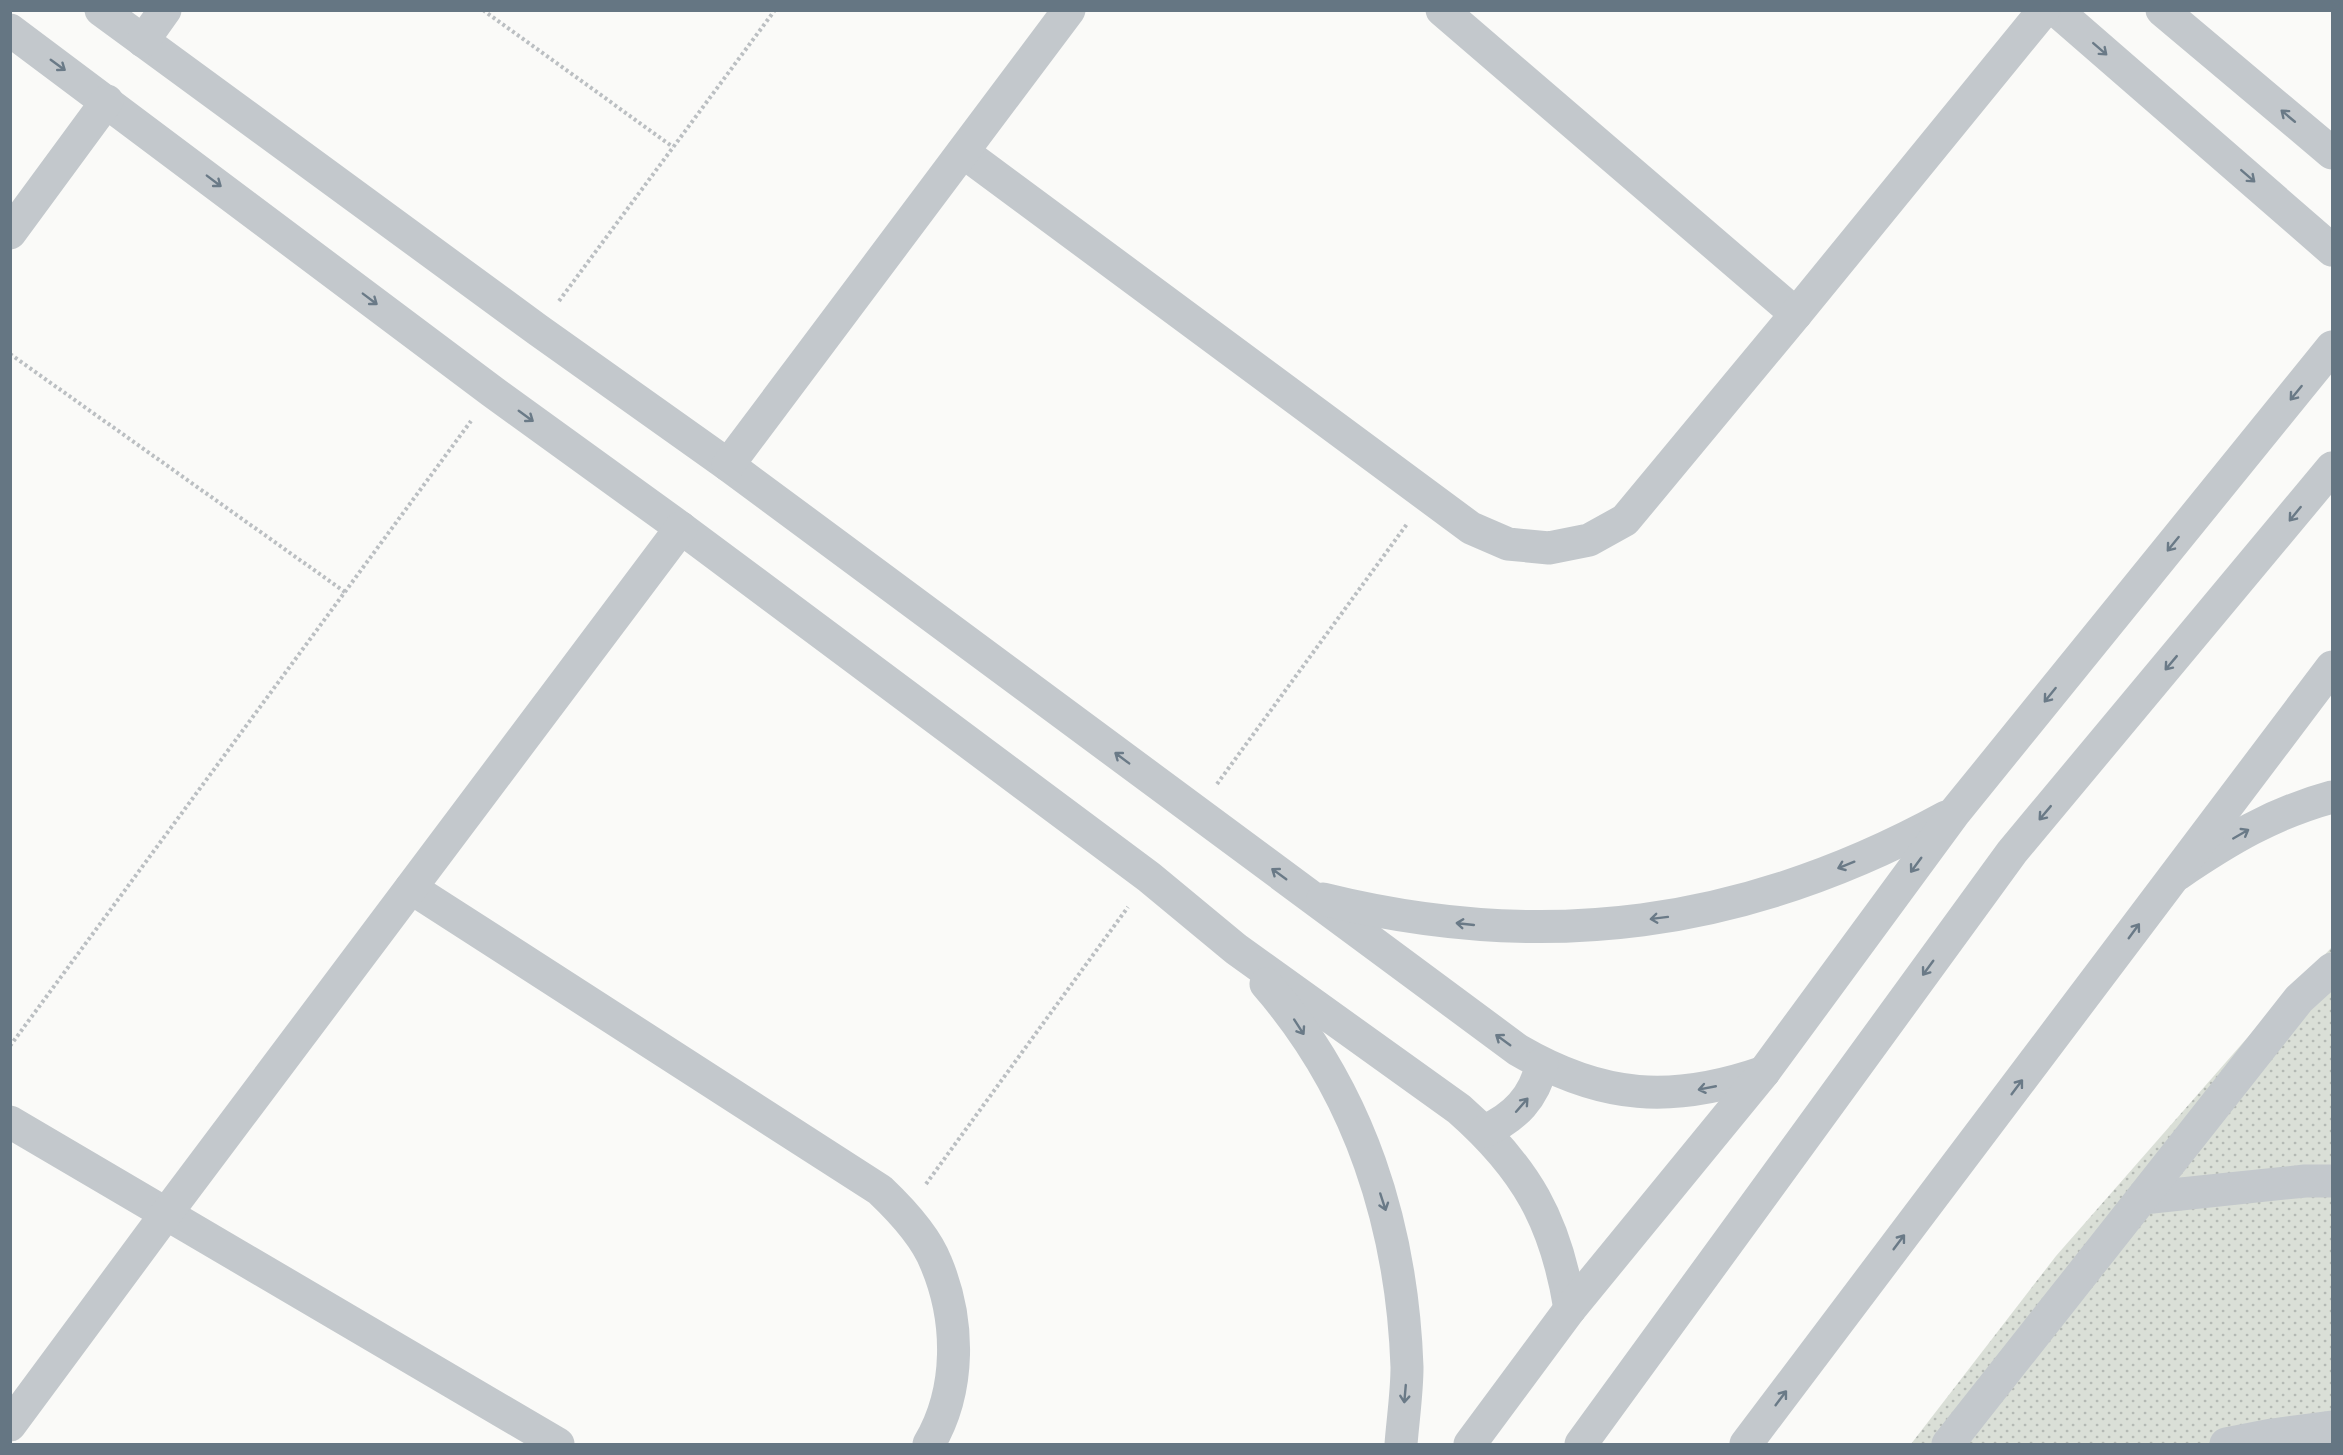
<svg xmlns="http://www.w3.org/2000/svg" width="2343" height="1455" viewBox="0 0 2343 1455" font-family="Karla,sans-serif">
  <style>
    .grass { fill: url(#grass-dots) }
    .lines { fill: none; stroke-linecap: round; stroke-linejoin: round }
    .path { stroke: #bbbfc2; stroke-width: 4; stroke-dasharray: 3 3; stroke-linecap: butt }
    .minor { stroke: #c3c8cc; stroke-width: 33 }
    .tertiary { stroke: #c3c8cc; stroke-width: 33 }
    .oneway { stroke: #6a7a87 }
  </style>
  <defs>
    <pattern id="grass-dots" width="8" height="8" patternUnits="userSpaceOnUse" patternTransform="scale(1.5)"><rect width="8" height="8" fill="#dadfd7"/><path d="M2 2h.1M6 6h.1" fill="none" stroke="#b4b9b4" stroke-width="1.8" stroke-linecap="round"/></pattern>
  </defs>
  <rect width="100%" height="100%" fill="#fafaf8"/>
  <path class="grass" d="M2332,947V1444H1911L2056,1256L2262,1021Z"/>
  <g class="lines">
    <g class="path">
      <path d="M483,10L673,147"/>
      <path d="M559,301L775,10"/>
      <path d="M10,354L345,592"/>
      <path d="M1217,784L1407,524"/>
      <path d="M10,1046L471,421"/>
      <path d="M926,1184L1128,907"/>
    </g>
    <g class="minor">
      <path d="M101,10L538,330L728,465L1518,1050C1602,1099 1672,1104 1764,1072"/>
      <path d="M1442,10L1796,314"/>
      <path d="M2056,10L2332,250"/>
      <path d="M2162,10L2332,153"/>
      <path d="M10,30L493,392L681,528L1149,877L1236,949L1459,1109C1526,1168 1556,1221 1570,1309"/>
      <path d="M143,41L165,10"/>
      <path d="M963,152L1471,528L1508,544L1549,548L1589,540L1625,520L1796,314L2044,10"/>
      <path d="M10,233L107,101"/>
      <path d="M728,465L1069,10"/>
      <path d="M2178,874C2228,840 2273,813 2332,797"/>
      <path d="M411,888L880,1190C900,1209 926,1237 936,1263C960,1320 961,1390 929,1444"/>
      <path d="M1323,899C1545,954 1745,927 1946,817"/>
      <path d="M1266,984C1360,1092 1402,1226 1407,1367C1407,1392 1403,1419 1401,1444"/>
      <path d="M10,1122L558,1444"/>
      <path d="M1485,1131C1515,1117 1534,1098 1542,1064"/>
      <path d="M2143,1198L2305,1181H2332"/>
      <path d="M10,1425L166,1214L681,528"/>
      <path d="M1470,1444L1570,1309L1764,1072L1955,812L2332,347"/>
      <path d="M1948,1444L2299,999L2332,969"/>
      <path d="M2226,1444L2272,1435L2332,1427"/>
    </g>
    <g class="tertiary">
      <path d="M1581,1444L2012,852L2332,468"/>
      <path d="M1746,1444L2332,667"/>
    </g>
  </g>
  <defs><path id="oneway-shaft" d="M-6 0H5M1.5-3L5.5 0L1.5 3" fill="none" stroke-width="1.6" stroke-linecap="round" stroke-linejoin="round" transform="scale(1.5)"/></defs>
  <g class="oneway">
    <use href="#oneway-shaft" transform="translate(2100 49) rotate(41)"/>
    <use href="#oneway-shaft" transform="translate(58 65) rotate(36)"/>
    <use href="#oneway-shaft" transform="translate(2288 116) rotate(-140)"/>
    <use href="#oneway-shaft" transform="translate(2248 176) rotate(41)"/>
    <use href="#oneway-shaft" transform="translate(214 181) rotate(37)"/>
    <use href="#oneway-shaft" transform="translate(370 299) rotate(37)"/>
    <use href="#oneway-shaft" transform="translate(2296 393) rotate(129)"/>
    <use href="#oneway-shaft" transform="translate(526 416) rotate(36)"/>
    <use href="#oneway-shaft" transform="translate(2295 514) rotate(129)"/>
    <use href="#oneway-shaft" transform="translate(2173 544) rotate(129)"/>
    <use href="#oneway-shaft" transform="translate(2171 663) rotate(130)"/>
    <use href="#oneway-shaft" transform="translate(2050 695) rotate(129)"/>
    <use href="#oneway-shaft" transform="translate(1122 758) rotate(-143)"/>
    <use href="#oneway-shaft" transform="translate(2045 813) rotate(130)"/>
    <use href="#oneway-shaft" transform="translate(2241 834) rotate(-30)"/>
    <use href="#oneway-shaft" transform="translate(1846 865) rotate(158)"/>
    <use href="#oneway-shaft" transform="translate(1916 865) rotate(126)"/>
    <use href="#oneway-shaft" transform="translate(1279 874) rotate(-144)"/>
    <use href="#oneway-shaft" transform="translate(1659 918) rotate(173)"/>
    <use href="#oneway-shaft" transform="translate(1465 924) rotate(-174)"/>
    <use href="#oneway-shaft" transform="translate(2134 931) rotate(-54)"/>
    <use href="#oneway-shaft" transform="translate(1928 968) rotate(126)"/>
    <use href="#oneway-shaft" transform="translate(1299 1027) rotate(57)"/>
    <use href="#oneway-shaft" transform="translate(1503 1040) rotate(-144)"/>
    <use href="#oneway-shaft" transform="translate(2017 1087) rotate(-53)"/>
    <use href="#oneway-shaft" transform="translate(1707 1088) rotate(169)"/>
    <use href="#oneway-shaft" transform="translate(1522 1105) rotate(-49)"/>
    <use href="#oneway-shaft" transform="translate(1383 1202) rotate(72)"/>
    <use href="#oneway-shaft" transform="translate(1899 1242) rotate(-53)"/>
    <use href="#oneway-shaft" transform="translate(1405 1394) rotate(95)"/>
    <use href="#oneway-shaft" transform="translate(1781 1398) rotate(-53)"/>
  </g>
  <rect width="2343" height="1455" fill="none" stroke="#657683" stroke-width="24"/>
</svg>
